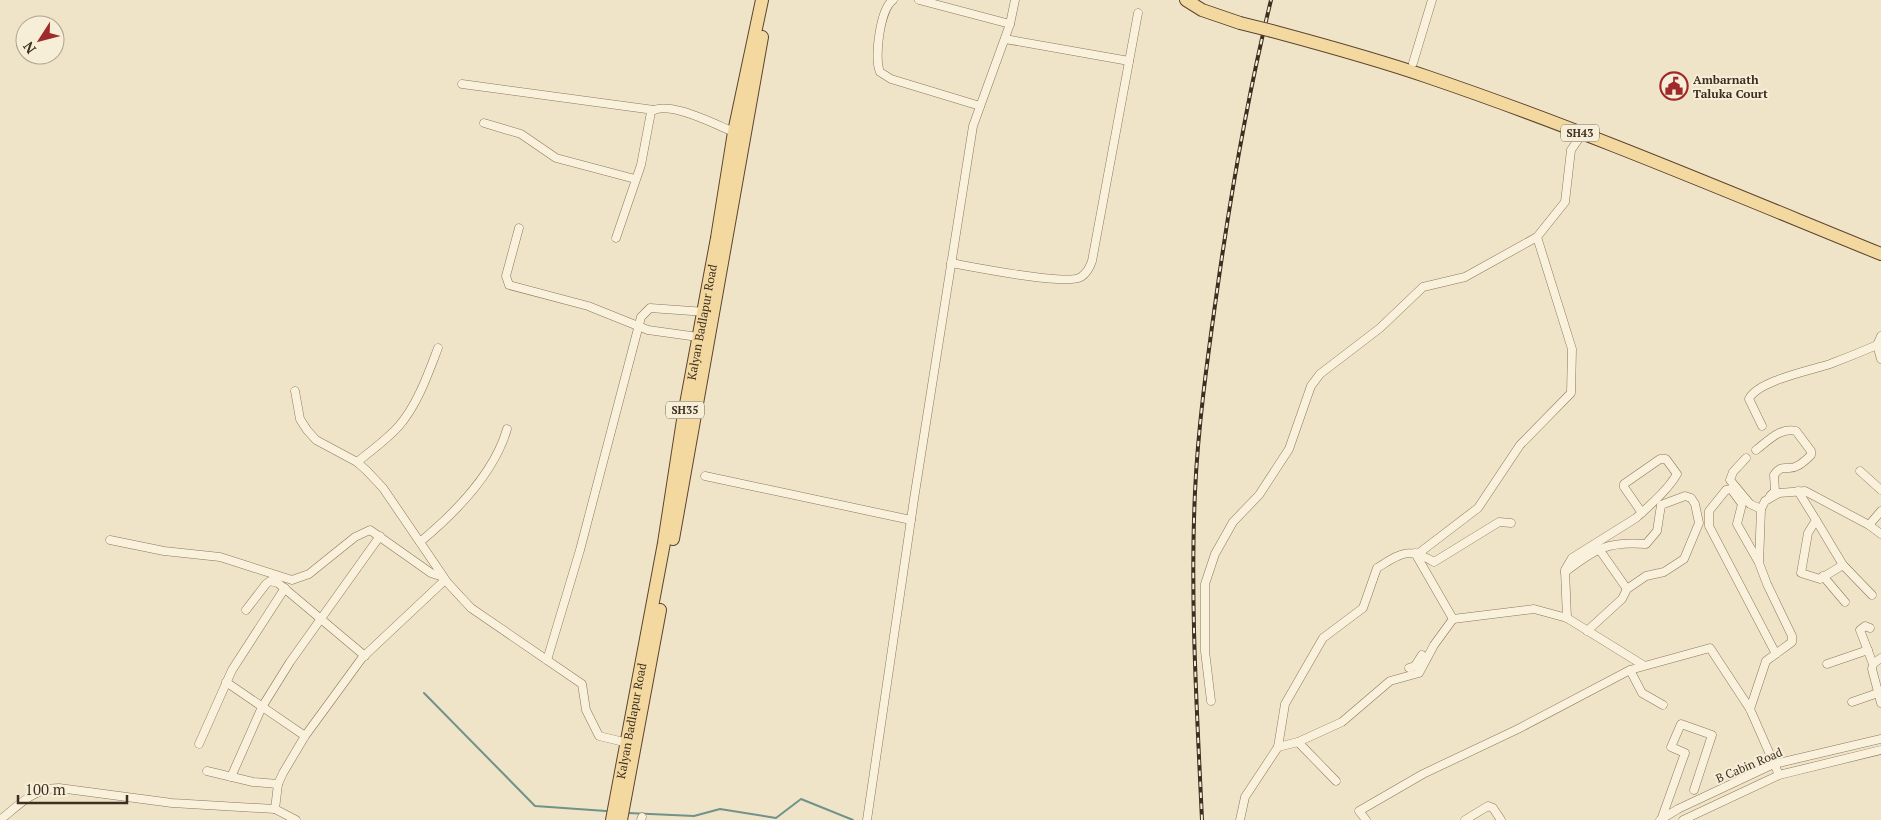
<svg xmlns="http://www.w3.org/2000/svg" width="1881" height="820" viewBox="0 0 1881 820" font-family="'PT Serif',serif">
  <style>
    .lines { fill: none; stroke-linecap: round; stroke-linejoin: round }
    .stream { stroke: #6f938a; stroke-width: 2 }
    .street-casing { stroke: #8d765c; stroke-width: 9 }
    .primary-casing { stroke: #5b4430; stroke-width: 14 }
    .street { stroke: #faf1dc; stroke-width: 8 }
    .primary { stroke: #f3d9a0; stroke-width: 12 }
    .rail-casing { stroke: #3d2e20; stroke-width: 4 }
    .rail { stroke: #f7eed8; stroke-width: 2; stroke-dasharray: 5.5; stroke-linecap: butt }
    .primary-bridge-casing { stroke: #5b4430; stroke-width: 14; stroke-linecap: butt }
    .primary-bridge { stroke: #f3d9a0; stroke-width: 12 }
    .labels { text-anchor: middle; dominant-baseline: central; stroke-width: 4; stroke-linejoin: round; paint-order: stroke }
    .shield { fill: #f7eed8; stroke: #756857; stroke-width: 1 }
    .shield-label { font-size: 11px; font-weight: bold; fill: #3d2e20 }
    .poi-label { font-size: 12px; font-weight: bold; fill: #3d2e20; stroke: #f7eed8; text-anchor: start }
    .street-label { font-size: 12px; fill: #3d2e20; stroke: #f7eed8 }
  </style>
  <rect width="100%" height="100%" fill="#f0e4c8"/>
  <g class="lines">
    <g class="stream">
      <path d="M424,693L535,806L606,811"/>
      <path d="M628,813L694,816L720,809L776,818L801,799L853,820"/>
    </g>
    <g class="street-casing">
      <g id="street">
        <path d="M893,0C880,9 874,58 880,72L891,79L980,106"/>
        <path d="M919,0L1010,24"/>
        <path d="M1005,39L1129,61"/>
        <path d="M1413,63L1432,0"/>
        <path d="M462,84L654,110"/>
        <path d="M484,123L521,134L556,158L635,179"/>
        <path d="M519,228L506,276L509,285L588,306L648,330L698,337"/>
        <path d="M616,238L641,165L651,112C667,99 716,125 734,132"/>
        <path d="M951,263C973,267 1067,286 1081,277C1087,273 1090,267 1092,261L1138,13"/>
        <path d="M1881,336L1877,345L1881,359"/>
        <path d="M295,391L300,419L307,430L316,440L357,462L367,471L383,488L445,579"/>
        <path d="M1762,426L1749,399C1757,381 1812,370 1830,364C1846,358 1861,352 1877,345"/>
        <path d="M1756,450C1768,441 1780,427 1796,431L1811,451V455C1807,459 1802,464 1797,466C1788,472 1783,462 1774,475L1775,491L1770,496"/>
        <path d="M1746,458L1733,472L1730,480L1750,504L1761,509"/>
        <path d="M357,462C371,451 386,440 398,427C417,406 428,374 438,348"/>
        <path d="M1860,471L1881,490"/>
        <path d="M705,476L911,520"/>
        <path d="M1798,491L1816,520L1808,533L1801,573L1820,579L1843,565L1872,595"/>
        <path d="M1816,520L1843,565"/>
        <path d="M1869,525L1881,511"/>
        <path d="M110,540L164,551L220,557L292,580L309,574L355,537L370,530L431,573L443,577"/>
        <path d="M420,542C455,513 494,474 507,429"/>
        <path d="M1599,549L1627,589"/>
        <path d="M1415,553L1453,619L1534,609L1567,618L1643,665"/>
        <path d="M1419,553L1478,508L1520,445L1571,393L1572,349L1537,237L1565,202L1571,150L1582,134"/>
        <path d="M1758,561L1737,524L1742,504L1731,489L1726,490L1709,511V526L1776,654"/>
        <path d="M1565,572C1595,549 1607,541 1646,544L1657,531L1661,505L1685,496L1691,498L1695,504L1699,523L1684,559L1664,572L1646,576L1627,589L1622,599L1587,631"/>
        <path d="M1823,576L1845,602"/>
        <path d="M246,610L266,584L270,581L278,583L365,656"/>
        <path d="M1567,618L1565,570L1572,558L1636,518C1650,505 1667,491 1677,474L1666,459H1660L1624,484V487L1642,513"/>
        <path d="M1870,628L1865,626L1860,630L1873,664"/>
        <path d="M1881,658L1873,664L1872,669L1881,703"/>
        <path d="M547,660L580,550L641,317L650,308L706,312"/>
        <path d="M1827,664L1868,650"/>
        <path d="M1409,668L1415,666L1422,655"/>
        <path d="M1630,670L1642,693L1663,705"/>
        <path d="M226,682L305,736"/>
        <path d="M1211,701L1205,651V584L1215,554L1233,522L1259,495L1289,449L1311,386L1320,374L1380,328L1423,287L1465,277L1537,237"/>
        <path d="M1852,702L1878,693"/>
        <path d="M1750,709L1766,661L1792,642V636L1767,584L1759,563L1761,509L1765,501L1779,493L1805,491L1869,525L1881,534"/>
        <path d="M1298,742L1342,722L1390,681L1419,673L1434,645L1453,619"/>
        <path d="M199,744L232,670L285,588"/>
        <path d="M1278,747L1285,704L1323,638L1363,608L1377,568C1400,554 1408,546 1434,562L1499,522L1511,523"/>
        <path d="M207,771L253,782L278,784"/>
        <path d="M231,777L262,707L290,662L380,536"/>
        <path d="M0,820C19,805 34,788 59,788L172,803L275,809"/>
        <path d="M296,820L275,809L278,784L283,773L305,736L362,658L445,580L471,608L582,684L586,710L599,736L628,743"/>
        <path d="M641,820L642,817"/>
        <path d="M867,820L914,499L973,126L1010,24L1015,0"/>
        <path d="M1240,820L1245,797L1278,747L1298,742L1336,781"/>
        <path d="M1366,820L1359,811L1423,774L1518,729L1630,670L1710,648L1750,709L1779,775"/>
        <path d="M1465,820L1488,806L1493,808L1501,820"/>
        <path d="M1660,820L1678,809L1774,764L1881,739"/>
        <path d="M1661,820L1685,753L1671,747L1681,724L1712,735L1694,790"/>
        <path d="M1683,820L1779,775L1881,750"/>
      </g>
    </g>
    <g class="primary-casing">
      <g id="primary">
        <path d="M1186,0L1202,10L1240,23"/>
        <path d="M1272,31C1324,45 1376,59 1428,77C1581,129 1731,193 1881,254"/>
        <path d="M673,539L762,37"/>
        <path id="s1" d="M612,820L664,543L683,420L717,238L734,132L762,0"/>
        <path d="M621,820L660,610"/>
      </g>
    </g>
    <use href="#street" class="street"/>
    <use href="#primary" class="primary"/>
    <g class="rail-casing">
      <path id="rail" d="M1202,820C1197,711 1190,601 1195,492C1198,427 1207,362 1216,298C1230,198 1247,98 1271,0"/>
    </g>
    <use href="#rail" class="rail"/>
    <g class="primary-bridge-casing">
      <path id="primary-bridge" d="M1240,23L1272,31"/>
    </g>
    <use href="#primary-bridge" class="primary-bridge"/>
  </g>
  <defs>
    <g id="civic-ring" transform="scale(1.4375)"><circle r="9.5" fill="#f7eed8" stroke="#9e2a2b" stroke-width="1.5"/><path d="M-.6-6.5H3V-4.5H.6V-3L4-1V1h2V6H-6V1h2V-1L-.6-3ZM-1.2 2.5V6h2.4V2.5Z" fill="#9e2a2b"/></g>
  </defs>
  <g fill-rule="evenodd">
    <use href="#civic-ring" x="1674" y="86"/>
  </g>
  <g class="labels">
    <g class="shield">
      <rect x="1561" y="124.5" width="38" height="17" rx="4"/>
      <rect x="666" y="401.5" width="38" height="17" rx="4"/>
    </g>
    <g class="shield-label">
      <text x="1580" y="133">SH43</text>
      <text x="685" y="410">SH35</text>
    </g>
    <g class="poi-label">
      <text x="1693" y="79">Ambarnath<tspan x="1693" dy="14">Taluka Court</tspan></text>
    </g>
    <g class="street-label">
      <text stroke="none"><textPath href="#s1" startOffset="506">Kalyan Badlapur Road</textPath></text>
      <text stroke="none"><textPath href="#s1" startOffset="101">Kalyan Badlapur Road</textPath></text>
      <text transform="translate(1749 765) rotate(-23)">B Cabin Road</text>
    </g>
  </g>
  <g transform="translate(40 40) rotate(234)"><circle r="24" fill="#f7eed8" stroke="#ada18e"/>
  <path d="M0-4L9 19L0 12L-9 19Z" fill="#9e2a2b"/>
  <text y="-8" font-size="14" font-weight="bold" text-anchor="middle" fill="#3d2e20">N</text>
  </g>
  <path d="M18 795v8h109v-8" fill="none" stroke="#3d2e20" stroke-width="2.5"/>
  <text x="25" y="795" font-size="15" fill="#3d2e20" stroke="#f7eed8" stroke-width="4" paint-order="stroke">100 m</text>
</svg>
